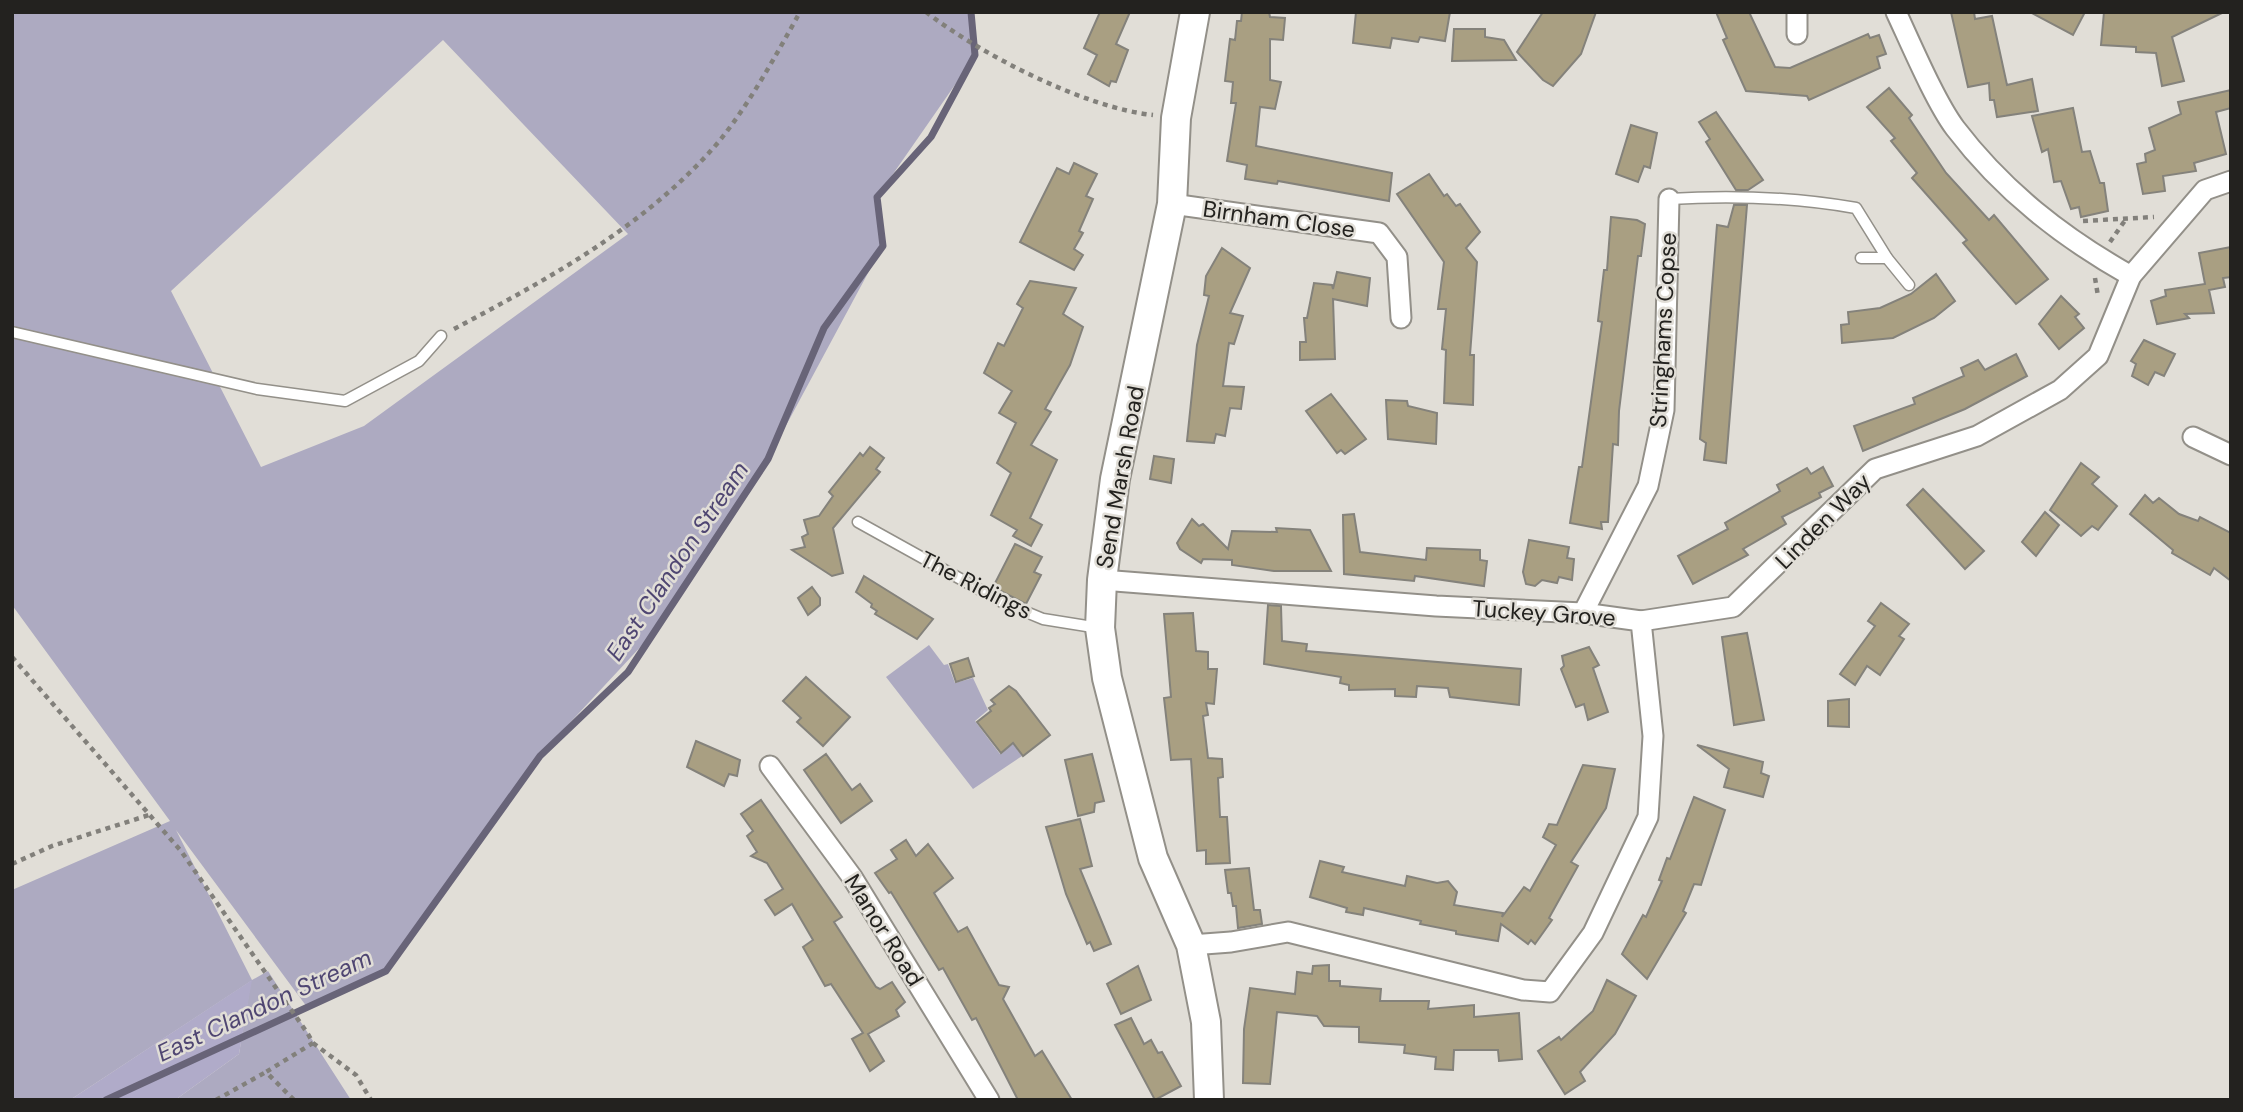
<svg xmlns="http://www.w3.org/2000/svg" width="2243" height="1112" viewBox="0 0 2243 1112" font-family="'DM Sans',sans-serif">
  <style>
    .green { fill: #adaac1; fill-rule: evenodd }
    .forest { fill: #b0abc9 }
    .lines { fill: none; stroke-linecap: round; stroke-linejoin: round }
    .stream { stroke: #686478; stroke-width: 7 }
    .building { fill: #a99f82; stroke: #84827b; stroke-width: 2 }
    .service-casing { stroke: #939089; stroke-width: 13 }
    .minor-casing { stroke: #939089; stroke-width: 23 }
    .secondary-casing { stroke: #939089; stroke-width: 32 }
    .path { stroke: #82807b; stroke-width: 4.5; stroke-dasharray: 5 5; stroke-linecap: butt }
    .service { stroke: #fff; stroke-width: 10 }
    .minor { stroke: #fff; stroke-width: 19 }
    .secondary { stroke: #fff; stroke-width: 28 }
    .labels { text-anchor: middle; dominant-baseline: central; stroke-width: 5; stroke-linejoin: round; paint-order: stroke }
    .street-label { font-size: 23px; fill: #23221f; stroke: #e1ded7 }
    .water-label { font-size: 24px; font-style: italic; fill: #4f4672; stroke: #e1ded7 }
  </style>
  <rect width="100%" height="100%" fill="#e1ded7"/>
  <g class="green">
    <path d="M17,12H971L975,56L877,197L882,247L768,459L658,628L539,756L386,971L307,1007L176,830L252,980L268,971L351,1100H175L239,1054L251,981L70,1100H12V890L170,821L12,605V16ZM443,40L628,234L364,426L261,467L171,291Z"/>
    <path d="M929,645L944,665L948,664L955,683L973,678L988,710L975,721L1000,754L1013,744L1022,756L973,789L886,677Z"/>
  </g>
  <path class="forest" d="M252,980L239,1054L175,1100H70Z"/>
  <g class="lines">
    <path class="stream" d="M106,1100L386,971L540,756L628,672L768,459L824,328L883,246L877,197L931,137L975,55L971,12"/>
  </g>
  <g class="building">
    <path d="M1100,12H1130L1116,44L1128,50L1116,82L1111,81L1109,86L1088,74L1097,55L1084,48Z"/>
    <path d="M1242,12H1269L1270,17L1285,18L1283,40L1270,39V80L1281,82L1275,109L1260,107L1256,146L1392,173L1389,201L1278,181L1277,184L1245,179L1247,165L1227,161L1236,103H1231L1233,82L1225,81L1230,39L1235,40L1237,21H1241Z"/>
    <path d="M1356,12H1450L1445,41L1420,37L1418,42L1392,38L1390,48L1353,43Z"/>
    <path d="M1543,12H1596L1581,54L1553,86L1543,80L1517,52Z"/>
    <path d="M1716,12H1749L1775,67L1790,68L1868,34L1870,38L1879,35L1886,54L1877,57L1880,68L1809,100L1807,96L1746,91L1723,40L1727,38Z"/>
    <path d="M1951,12H1974L1975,19L1992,16L2007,85L2032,79L2038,111L1997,117L1994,100H1990L1989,83L1968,87Z"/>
    <path d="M2030,12H2085L2073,35Z"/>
    <path d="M2104,12H2224L2172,37L2184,81L2162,86L2156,53L2136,52V47L2101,45Z"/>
    <path d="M1454,29H1485V37L1504,40L1516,60L1452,61Z"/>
    <path d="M1889,88L1912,115L1909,118L1946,173L1989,220L1994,215L2048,279L2016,304L1963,243L1967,240L1912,178L1917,173L1891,141L1895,138L1867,107Z"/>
    <path d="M2231,90V108L2216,112L2226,154L2194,163L2196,171L2163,176L2165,191L2143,194L2137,164L2146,162L2145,154L2155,150L2149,128L2181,114L2178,102Z"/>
    <path d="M2073,108L2082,152L2090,151L2100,183H2104L2108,211L2081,217L2079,207L2071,209L2061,181L2054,182L2048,149L2042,152L2032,116Z"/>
    <path d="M1716,112L1763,180L1748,190H1736L1706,142L1710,139L1699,122Z"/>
    <path d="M1631,125L1657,133L1650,168L1644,166L1638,182L1616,174Z"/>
    <path d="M1074,163L1097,174L1086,196L1093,199L1079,231L1083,233L1074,249L1083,255L1074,270L1020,242L1057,168L1069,174Z"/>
    <path d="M1429,174L1444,196L1447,194L1456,206L1460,204L1480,232L1466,248L1477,262L1470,355H1474L1473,405L1444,403L1446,350L1442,349L1446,309H1438L1444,262L1397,194Z"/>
    <path d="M1734,205H1747L1726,463L1704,460L1706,443L1700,439L1717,225L1728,227Z"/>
    <path d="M1611,217L1637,220L1645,224L1641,256H1638L1619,411L1618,445L1613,444L1608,522H1601L1602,529L1570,523L1579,467H1582L1602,322L1598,321L1604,270H1607Z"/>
    <path d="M2231,247V277L2223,278L2225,287L2209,290L2214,313L2185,314L2189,318L2157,324L2151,301L2166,296L2165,290L2205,284L2199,253Z"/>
    <path d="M1222,248L1250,268L1230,313L1243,316L1234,344L1229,343L1223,386L1244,387L1241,409L1230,408L1225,436L1216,434L1214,443L1187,441L1197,345L1209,296L1204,295L1206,276Z"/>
    <path d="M1337,272L1370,278L1367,306L1333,299L1335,359L1300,360V342H1306L1304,318H1307L1314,283L1332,285L1333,289Z"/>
    <path d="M1936,274L1955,301L1934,318L1893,338L1842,343L1841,325L1849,324L1848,312L1880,308L1911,294Z"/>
    <path d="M1030,281L1076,288L1063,314L1083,327L1070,365L1045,409L1051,412L1031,445L1057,460L1030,518L1042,525L1031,546L1013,536L1017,530L991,515L1011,473L997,463L1016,423L999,413L1012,391L984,373L998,343L1004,346L1023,308L1017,304Z"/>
    <path d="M2061,296L2079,314L2075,317L2084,328L2059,349L2039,324Z"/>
    <path d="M2144,340L2175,354L2164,376L2155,372L2148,385L2132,376L2136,364L2131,361Z"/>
    <path d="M2016,354L2027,376L1965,409L1863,451L1854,426L1915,404L1913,398L1964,376L1961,368L1978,360L1985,370Z"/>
    <path d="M1331,394L1366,439L1345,454L1341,450L1337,453L1306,411Z"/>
    <path d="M1386,400L1407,401L1408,406L1437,413L1436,444L1388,439Z"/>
    <path d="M870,447L884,458L876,469L880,472L833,528L843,573L832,576L792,550L805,547L802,537L808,534L804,520L819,516L833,496L829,492L860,453L863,456Z"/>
    <path d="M1154,456L1174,459L1171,483L1150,479Z"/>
    <path d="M2081,463L2099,477L2092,484L2117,506L2098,530L2092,526L2081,536L2050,510Z"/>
    <path d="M1823,467L1833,486L1819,493L1821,497L1782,517L1786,524L1743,549L1748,555L1693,584L1678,556L1728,529L1725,523L1780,491L1777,485L1807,468L1811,474Z"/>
    <path d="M1923,489L1984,551L1965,569L1907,505Z"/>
    <path d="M2145,495L2153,503L2159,498L2179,514L2198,521L2200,517L2231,533V581L2214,568L2210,575L2172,553L2173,550L2130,514Z"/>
    <path d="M2045,512L2059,525L2036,556L2022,542Z"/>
    <path d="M1354,514L1360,552L1426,560L1427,548L1480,550V560L1487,561L1484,586L1415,576L1414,581L1344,574L1343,515Z"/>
    <path d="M1192,519L1199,526L1203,524L1228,549L1232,531L1277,532L1276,528L1310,530L1331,571H1274L1232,565V560L1203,559L1201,563L1180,549L1177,543Z"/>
    <path d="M1529,540L1569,547L1567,558L1574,559L1572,580L1559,577L1557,583L1542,580L1535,586L1526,584L1523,572Z"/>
    <path d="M1015,544L1042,557L1034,572L1041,575L1026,604L993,587Z"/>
    <path d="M864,576L933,619L917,639L875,614L877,611L871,607L872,604L856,592Z"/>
    <path d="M812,587L820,598V605L808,615L798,598Z"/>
    <path d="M1881,603L1909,624L1899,636L1904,639L1880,675L1867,666L1855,685L1840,674L1875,626L1868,621Z"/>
    <path d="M1268,605L1281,606L1282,641L1307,644L1306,651L1521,669L1519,705L1450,697L1448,688L1417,686L1416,697L1395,696V689L1349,690V685L1340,683L1341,677L1264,664Z"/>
    <path d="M1193,613L1196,651L1208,652V669H1217L1214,704L1206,703L1208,715L1203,716L1208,758L1222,759L1223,777L1218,778L1220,817H1227L1230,863L1206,864V850L1197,851L1191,759L1171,760L1164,698L1171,697L1164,614Z"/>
    <path d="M1747,633L1764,720L1734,725L1722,637Z"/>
    <path d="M1589,647L1599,665L1593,668L1608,712L1588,720L1584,704L1576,707L1561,669L1564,666L1562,656Z"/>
    <path d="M968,658L974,676L956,682L950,664Z"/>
    <path d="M806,677L850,717L823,746L797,722L801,718L783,701Z"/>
    <path d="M1009,686L1016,691L1050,735L1023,756L1013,743L1001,753L977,722L991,711L989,708L995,704L991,700Z"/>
    <path d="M1849,699V727L1828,726V701Z"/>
    <path d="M696,741L740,760L737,776L729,774L724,786L687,767Z"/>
    <path d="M1697,745L1763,762L1761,773L1769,776L1763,797L1724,787L1729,769Z"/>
    <path d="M826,754L852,790L860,784L872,801L841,823L804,770Z"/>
    <path d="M1092,754L1104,801L1095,803L1094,812L1078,816L1065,760Z"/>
    <path d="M1583,765L1615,769L1606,808L1571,862L1578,866L1549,918L1552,920L1535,944L1531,940L1528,944L1501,924L1498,941L1456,934V931L1420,924L1421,921L1364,908L1363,915L1346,912L1347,908L1310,897L1320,861L1344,867L1342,872L1405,886L1407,876L1437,883L1448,881L1457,892L1454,905L1503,913L1502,917L1524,887L1530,891L1556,845L1543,837L1549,824L1557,825Z"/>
    <path d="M1694,797L1725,810L1701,885L1694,884L1683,911L1686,913L1647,979L1622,954L1643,915L1646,917L1662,881L1659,880L1667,858L1670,859Z"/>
    <path d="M761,800L842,917L834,922L876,987L880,989L892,982L905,1002L896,1010L899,1016L868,1034L884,1061L870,1071L852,1039L863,1033L831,984L825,986L803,947L813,940L792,904L775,915L765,900L783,889L767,863L751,856L757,852L747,836L753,831L741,814Z"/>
    <path d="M1080,819L1092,866L1080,869L1111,944L1094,951L1090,942L1087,944L1066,894L1046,827Z"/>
    <path d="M906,840L916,856L928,844L953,878L934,893L958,932L967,927L999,985L1009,987L1003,999L1035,1056L1042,1051L1072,1100H1018L976,1018L972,1020L943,968L939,970L891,892L889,893L875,873L897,859L891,850Z"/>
    <path d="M1249,868L1254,910H1260L1262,924L1238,928L1236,906H1233L1231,893H1228L1225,870Z"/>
    <path d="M1329,965V981H1340V986L1381,989L1380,1001H1429L1428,1009L1474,1005V1017L1519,1013L1522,1059L1499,1061L1498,1050H1454L1453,1070L1435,1069L1436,1057L1404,1053L1405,1045L1359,1042V1027L1324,1026L1317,1016L1277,1012L1270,1084L1243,1083L1244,1029L1250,988L1295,994L1297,972L1312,974L1313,966Z"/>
    <path d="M1138,966L1151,1000L1121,1014L1107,984Z"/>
    <path d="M1607,980L1636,996L1615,1034L1580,1072L1585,1081L1565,1094L1538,1051L1559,1037L1561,1040L1593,1011Z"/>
    <path d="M1131,1018L1144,1044L1151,1040L1158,1053L1162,1052L1181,1086L1155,1100L1115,1025Z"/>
  </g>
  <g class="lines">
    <g class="service-casing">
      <g id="service">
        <path d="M1669,199C1732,195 1793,197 1856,208L1887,258L1909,285"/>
        <path d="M1861,258H1887"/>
        <path d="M12,332L257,389L345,401L419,361L441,336"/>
        <path d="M858,522L1002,602L1043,619L1099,628"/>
      </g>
    </g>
    <g class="minor-casing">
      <g id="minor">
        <path d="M1797,12V34"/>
        <path d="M1896,12C1911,44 1935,101 1955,128C2003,191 2062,237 2131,276"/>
        <path d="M1172,204L1379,233L1397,257L1401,318"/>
        <path d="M2193,437L2231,455"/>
        <path d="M1102,580L1436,606L1583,613L1641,621L1653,736L1648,817L1593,933L1550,992L1523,990L1288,932L1231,942L1191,945"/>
        <path d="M1583,613L1648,486L1664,410L1669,199"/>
        <path d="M1641,621L1733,607L1875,469L1977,436L2060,390L2098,356L2131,276L2205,190L2231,181"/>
        <path d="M770,766L852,877L989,1100"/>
      </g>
    </g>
    <g class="secondary-casing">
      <path id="secondary" d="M1195,12L1176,118L1172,204L1115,479L1102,580L1100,628L1107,678L1153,858L1191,945L1206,1022L1209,1100"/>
    </g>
    <g class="path">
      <path d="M926,12C980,54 1085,108 1153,115"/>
      <path d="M2083,221L2154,217"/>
      <path d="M2110,242L2126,219"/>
      <path d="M2095,278L2098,296"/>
      <path d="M454,329C546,280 635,232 707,155C742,118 775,57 800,12"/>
      <path d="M12,657L181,851L308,1034L313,1043L266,1072L294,1100"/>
      <path d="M12,864L52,846L149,815"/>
      <path d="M313,1043L356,1075L371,1100"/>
      <path d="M216,1100L266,1072"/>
    </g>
    <use href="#service" class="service"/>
    <use href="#minor" class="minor"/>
    <use href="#secondary" class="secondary"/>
  </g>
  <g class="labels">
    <g class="street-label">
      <text transform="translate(1279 219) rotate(8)">Birnham Close</text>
      <text transform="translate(1663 330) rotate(-87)">Stringhams Copse</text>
      <text transform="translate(1120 477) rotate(-80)">Send Marsh Road</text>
      <text transform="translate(1823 521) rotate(-45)">Linden Way</text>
      <text transform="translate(976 585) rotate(27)">The Ridings</text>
      <text transform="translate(1544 613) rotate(4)">Tuckey Grove</text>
      <text transform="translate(884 930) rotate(58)">Manor Road</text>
    </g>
    <g class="water-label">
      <text transform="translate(677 561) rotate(-56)">East Clandon Stream</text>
      <text transform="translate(264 1005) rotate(-25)">East Clandon Stream</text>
    </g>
  </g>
  <rect width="2243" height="1112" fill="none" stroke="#23221f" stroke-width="28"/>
</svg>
